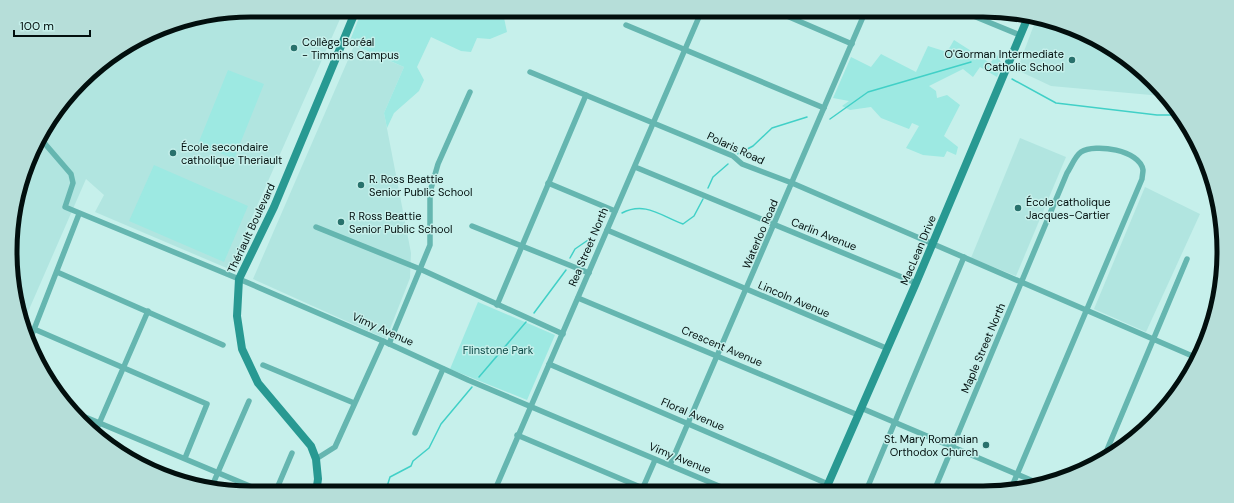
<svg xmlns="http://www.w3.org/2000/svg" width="1234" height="503" viewBox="0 0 1234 503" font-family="'DM Sans',sans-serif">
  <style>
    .built { fill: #b1e5e0 }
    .green { fill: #9de9e2 }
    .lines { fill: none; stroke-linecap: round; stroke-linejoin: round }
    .stream { stroke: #41d0c7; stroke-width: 1.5 }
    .street { stroke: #65b6b0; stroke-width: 5.5 }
    .secondary { stroke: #289992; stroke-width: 8 }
    .poi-dot { fill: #28716c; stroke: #c6f0eb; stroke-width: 1.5 }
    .labels { text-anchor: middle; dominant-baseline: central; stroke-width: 3; stroke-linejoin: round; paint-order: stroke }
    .poi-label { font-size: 11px; fill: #020f0e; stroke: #c6f0eb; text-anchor: start }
    .street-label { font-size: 11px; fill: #020f0e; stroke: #c6f0eb }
    .park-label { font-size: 11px; fill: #0f4c49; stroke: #c6f0eb }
    .rim { fill: none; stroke: #020f0e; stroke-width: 5 }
  </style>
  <rect width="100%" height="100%" fill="#c6f0eb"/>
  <g class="built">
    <path d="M252,10H344L229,269L95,212L104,195L86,179L24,321L15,299L12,220L42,131L92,70L174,23Z"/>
    <path d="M1035,22L1102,50L1103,48L1142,70L1162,96L1051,86L1017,70Z"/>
    <path d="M354,46L404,67L384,113L411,253L410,278L386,339L253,279Z"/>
    <path d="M1020,138L1066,157L1016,276L971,258Z"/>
    <path d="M1145,187L1200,214L1146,332L1094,309Z"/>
  </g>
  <g class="green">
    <path d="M362,10H504L503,13L507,32L490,39L477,38L471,52L461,51L431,37L417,67L424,80L419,91L394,113L387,128L384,113L404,67L349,43Z"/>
    <path d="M954,40L990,63L997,55L1002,64L997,77L980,67L973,77L963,69L929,86L936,91L937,98L947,95L960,105L944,136L958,147L956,155L947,151L944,157L923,155L906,148L919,126L912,123L909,129L881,118L871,107L850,110L842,106L849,101L833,98L851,57L871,67L881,54L916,72L928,46L947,52Z"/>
    <path d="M228,70L264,84L234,159L198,144Z"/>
    <path d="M154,165L248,206L224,262L129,221Z"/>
    <path d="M478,302L555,335L527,400L450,369Z"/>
  </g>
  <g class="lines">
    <g class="stream">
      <path d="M1012,79L1056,103L1157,115H1176"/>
      <path d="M830,119L868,92L971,62"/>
      <path d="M738,154L753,146L772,128L807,117"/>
      <path d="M708,188L713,177L728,164"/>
      <path d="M622,213C645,201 661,216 683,224L694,216L703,199"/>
      <path d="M570,258L575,249L591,238"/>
      <path d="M534,313L566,270"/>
      <path d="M479,377L526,322"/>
      <path d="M385,493L390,477L411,466L413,461L429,448L441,424L472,387"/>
    </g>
    <g class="street">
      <path d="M773,10L852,44"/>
      <path d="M959,10L1020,35"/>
      <path d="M626,25L824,108"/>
      <path d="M530,72L733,156L742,164L792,183L1197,358"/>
      <path d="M40,138L71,174L73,183L65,207L239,279L383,341L468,380L733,492"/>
      <path d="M635,167L916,283"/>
      <path d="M548,183L615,211"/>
      <path d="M472,226L589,273"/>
      <path d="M316,227L420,269L563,334"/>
      <path d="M607,230L886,348"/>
      <path d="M57,272L223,345"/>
      <path d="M578,298L858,415"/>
      <path d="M497,305L586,95"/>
      <path d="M34,329L207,404L185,458"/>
      <path d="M31,337L79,214"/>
      <path d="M389,344L430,245V192L438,164L470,92"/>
      <path d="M549,364L828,484"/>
      <path d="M263,365L354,403"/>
      <path d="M861,408L1040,484"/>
      <path d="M78,414L266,493"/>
      <path d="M95,433L148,311"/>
      <path d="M415,433L443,369"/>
      <path d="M517,435L652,492"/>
      <path d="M1104,457L1187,259"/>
      <path d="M316,459L335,447L383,341"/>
      <path d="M670,465L866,10"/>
      <path d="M212,486L249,401"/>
      <path d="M866,491L964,257"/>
      <path d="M934,491L1067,173C1071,167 1075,156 1081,152C1095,143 1140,150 1143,170C1143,173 1142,177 1142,179L1010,491"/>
      <path d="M494,492L702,10"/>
      <path d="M641,492L655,460"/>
      <path d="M275,493L292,453"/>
    </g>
    <g class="secondary">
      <path d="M825,491L916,283L1028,17"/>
      <path d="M316,493L318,479L316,459L311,446L258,383L242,349L237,316L239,279L274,207L356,10"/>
    </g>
  </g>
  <g class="poi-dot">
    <circle cx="294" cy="48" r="4"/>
    <circle cx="1072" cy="60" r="4"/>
    <circle cx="173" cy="153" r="4"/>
    <circle cx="361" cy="185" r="4"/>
    <circle cx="1018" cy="208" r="4"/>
    <circle cx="341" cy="222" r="4"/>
    <circle cx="986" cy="445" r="4"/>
  </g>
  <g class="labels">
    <g class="poi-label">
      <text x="302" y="42">Collège Boréal<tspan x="302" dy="13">- Timmins Campus</tspan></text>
      <text x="1064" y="54" text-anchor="end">O'Gorman Intermediate<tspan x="1064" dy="13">Catholic School</tspan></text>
      <text x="181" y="147">École secondaire<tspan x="181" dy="13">catholique Theriault</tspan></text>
      <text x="369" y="179">R. Ross Beattie<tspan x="369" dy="13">Senior Public School</tspan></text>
      <text x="1026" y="202">École catholique<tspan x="1026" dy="13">Jacques-Cartier</tspan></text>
      <text x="349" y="216">R Ross Beattie<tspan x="349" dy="13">Senior Public School</tspan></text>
      <text x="978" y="439" text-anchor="end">St. Mary Romanian<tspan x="978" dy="13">Orthodox Church</tspan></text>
    </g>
    <g class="street-label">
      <text transform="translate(736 148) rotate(25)">Polaris Road</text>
      <text transform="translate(251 228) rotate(-65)">Thériault Boulevard</text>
      <text transform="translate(760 234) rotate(-67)">Waterloo Road</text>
      <text transform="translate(824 234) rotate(22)">Carlin Avenue</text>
      <text transform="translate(588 247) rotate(-67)">Rea Street North</text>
      <text transform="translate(918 250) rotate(-67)">MacLean Drive</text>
      <text transform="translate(794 299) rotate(23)">Lincoln Avenue</text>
      <text transform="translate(383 329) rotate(24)">Vimy Avenue</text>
      <text transform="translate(722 346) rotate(23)">Crescent Avenue</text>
      <text transform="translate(983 348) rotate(-67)">Maple Street North</text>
      <text transform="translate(693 414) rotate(23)">Floral Avenue</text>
      <text transform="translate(680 458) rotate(22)">Vimy Avenue</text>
    </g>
    <g class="park-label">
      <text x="498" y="350">Flinstone Park</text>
    </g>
  </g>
  <path d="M0 0H1234V503H0ZM251 17H983A234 234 0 0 1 1217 251V252A234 234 0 0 1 983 486H251A234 234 0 0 1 17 252V251A234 234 0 0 1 251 17Z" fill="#b6ded9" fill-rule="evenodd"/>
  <path class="rim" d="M251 17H983A234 234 0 0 1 1217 251V252A234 234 0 0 1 983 486H251A234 234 0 0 1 17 252V251A234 234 0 0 1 251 17Z"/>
  <path d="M14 30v6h76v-6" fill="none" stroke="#020f0e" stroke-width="2"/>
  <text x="20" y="30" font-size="12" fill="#020f0e" stroke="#c6f0eb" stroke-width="3" paint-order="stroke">100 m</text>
</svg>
